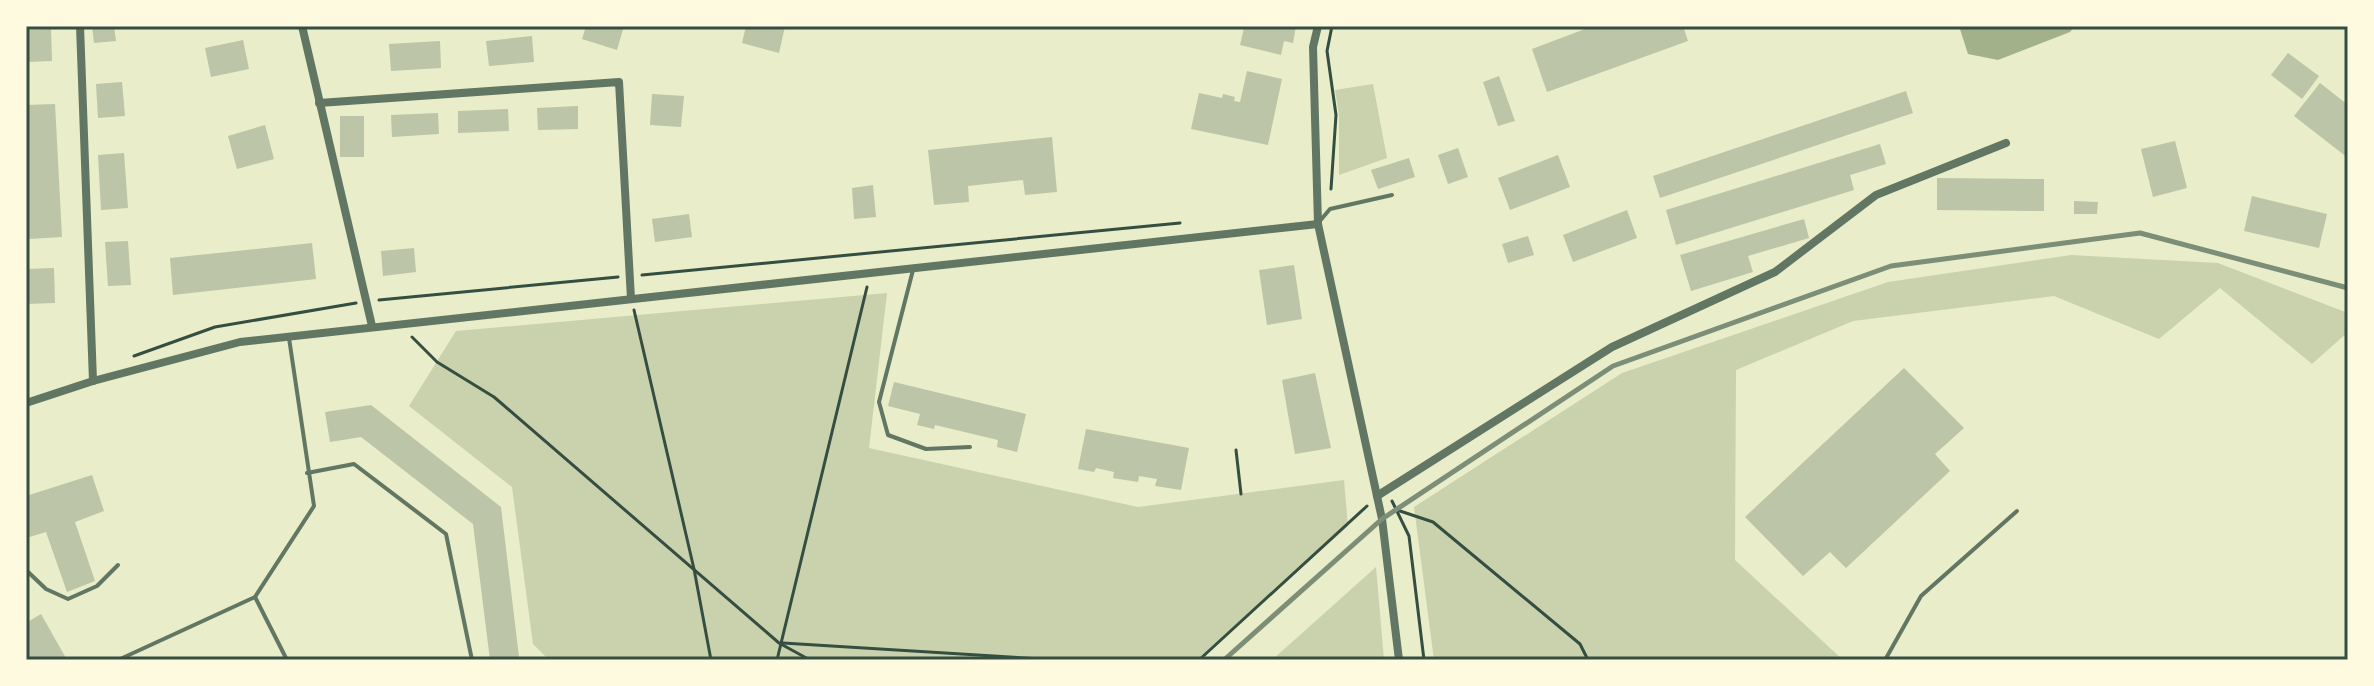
<svg xmlns="http://www.w3.org/2000/svg" width="2374" height="686" viewBox="0 0 2374 686" font-family="Raleway,sans-serif">
  <style>
    .green { fill: #cad2ad }
    .water { fill: #a3b18a }
    .building { fill: #bcc5a7 }
    .lines { fill: none; stroke-linecap: round; stroke-linejoin: round }
    .path { stroke: #344e41; stroke-width: 3 }
    .service { stroke: #617663; stroke-width: 4 }
    .minor { stroke: #617663; stroke-width: 8 }
    .rail { stroke: #7c8e77; stroke-width: 5 }
    .neatline { fill: none; stroke: #344e41; stroke-width: 3 }
  </style>
  <rect width="100%" height="100%" fill="#e9edc9"/>
  <g class="green">
    <path d="M1373,84L1387,158L1339,175V115L1335,90Z"/>
    <path d="M2071,255L2218,263L2348,313V332L2312,364L2220,288L2159,339L2054,296L1853,321L1736,370L1735,560L1843,660H1434L1414,507L1622,373L1888,282Z"/>
    <path d="M887,293L869,448L1138,507L1344,480L1348,526L1199,660H549L533,644L512,487L409,406L456,331Z"/>
    <path d="M1376,567L1384,660H1272Z"/>
  </g>
  <path class="water" d="M1959,26H2075L2070,32L1998,60L1968,54Z"/>
  <g class="building">
    <path d="M92,26H114L116,41L94,43Z"/>
    <path d="M586,26H624L617,50L582,39Z"/>
    <path d="M746,26H785L779,53L742,43Z"/>
    <path d="M1251,26H1296L1293,43L1284,41L1281,55L1240,45L1244,28L1250,29Z"/>
    <path d="M1593,26H1683L1688,41L1547,92L1532,49Z"/>
    <path d="M51,29L52,61L26,62V30Z"/>
    <path d="M532,36L534,62L489,66L486,41Z"/>
    <path d="M243,40L249,69L211,77L205,48Z"/>
    <path d="M440,41L441,68L391,71L389,44Z"/>
    <path d="M2288,53L2319,76L2302,99L2271,75Z"/>
    <path d="M1247,71L1282,79L1268,145L1191,129L1199,93L1222,98L1223,94L1235,97L1234,101L1240,102Z"/>
    <path d="M1499,76L1515,121L1498,126L1483,82Z"/>
    <path d="M122,82L125,116L98,118L96,84Z"/>
    <path d="M2320,83L2348,105V158L2294,116Z"/>
    <path d="M1906,91L1913,113L1660,198L1653,176Z"/>
    <path d="M652,94L684,96L681,127L650,125Z"/>
    <path d="M55,104L62,237L29,239L26,105Z"/>
    <path d="M578,106V129L538,130L537,108Z"/>
    <path d="M508,109L509,131L458,133V111Z"/>
    <path d="M438,113L439,134L392,137L391,115Z"/>
    <rect x="340" y="116" width="24" height="41"/>
    <path d="M265,125L274,159L237,169L228,136Z"/>
    <path d="M1052,137L1057,192L1025,195L1023,180L968,186L969,202L934,205L928,150Z"/>
    <path d="M2175,141L2187,188L2153,197L2141,149Z"/>
    <path d="M1880,144L1886,164L1850,175L1854,190L1676,245L1666,210Z"/>
    <path d="M1458,148L1468,177L1448,184L1438,155Z"/>
    <path d="M124,153L128,208L101,210L98,155Z"/>
    <path d="M1558,155L1570,187L1510,210L1498,178Z"/>
    <path d="M1409,158L1415,177L1378,189L1371,170Z"/>
    <path d="M1937,178L2044,179V211L1937,210Z"/>
    <path d="M873,185L876,217L854,219L852,188Z"/>
    <path d="M2252,196L2327,214L2319,248L2244,231Z"/>
    <path d="M2074,201L2098,202L2097,214H2074Z"/>
    <path d="M1627,210L1637,238L1573,262L1563,235Z"/>
    <path d="M689,214L692,237L655,242L652,219Z"/>
    <path d="M1804,219L1809,238L1748,256L1753,272L1691,291L1680,255Z"/>
    <path d="M1528,236L1534,255L1508,263L1502,244Z"/>
    <path d="M128,241L131,285L108,286L105,242Z"/>
    <path d="M312,243L316,279L173,295L170,258Z"/>
    <path d="M414,248L416,272L383,276L381,251Z"/>
    <path d="M1294,265L1302,319L1267,325L1259,270Z"/>
    <path d="M54,268L55,303L26,304V269Z"/>
    <path d="M1904,368L1964,428L1935,454L1950,471L1846,568L1830,552L1803,576L1745,517Z"/>
    <path d="M1315,373L1331,448L1295,454L1282,380Z"/>
    <path d="M894,382L1026,414L1017,452L997,447L998,440L935,425L934,429L917,425L920,414L888,406Z"/>
    <path d="M371,405L501,507L519,657L523,660H490L473,524L361,437L330,442L325,412Z"/>
    <path d="M1086,429L1189,448L1181,490L1155,486L1157,479L1139,476L1138,482L1113,478L1114,472L1096,468L1094,472L1078,469Z"/>
    <path d="M92,475L104,511L75,522L95,581L67,592L46,532L26,538V496Z"/>
    <path d="M41,614L67,660H26V623Z"/>
  </g>
  <g class="lines">
    <g class="path">
      <path d="M1331,189L1336,115L1327,51L1332,26"/>
      <path d="M642,275L1180,223"/>
      <path d="M379,300L618,277"/>
      <path d="M634,310L694,569L711,660"/>
      <path d="M412,337L437,362L494,397L779,643L810,660"/>
      <path d="M134,356L215,327L356,303"/>
      <path d="M1236,450L1241,494"/>
      <path d="M1392,501L1409,536L1424,660"/>
      <path d="M1397,510L1433,522L1580,644L1588,660"/>
      <path d="M783,643L1058,660"/>
      <path d="M777,660L867,287"/>
      <path d="M1199,660L1367,506"/>
    </g>
    <g class="service">
      <path d="M1319,222L1330,209L1392,195"/>
      <path d="M913,270L879,402L888,435L926,449L970,447"/>
      <path d="M307,473L354,464L446,534L472,660"/>
      <path d="M26,570L46,589L68,599L97,586L118,565"/>
      <path d="M255,597L287,660"/>
      <path d="M118,660L255,597L314,506L289,338"/>
      <path d="M1885,660L1921,596L2017,511"/>
    </g>
    <g class="minor">
      <path d="M80,26L93,381"/>
      <path d="M302,26L372,326"/>
      <path d="M1318,26L1313,47L1318,224L1382,519L1399,660"/>
      <path d="M319,103L619,82L631,299"/>
      <path d="M26,403L93,381L240,342L1318,224"/>
      <path d="M1377,496L1612,347L1775,272L1876,195L2006,143"/>
    </g>
    <path class="rail" d="M1224,660L1382,519L1613,366L1891,266L2140,233L2348,288"/>
  </g>
  <rect width="2374" height="686" fill="none" stroke="#fefae0" stroke-width="56"/>
  <rect x="28" y="28" width="2318" height="630" class="neatline"/>
</svg>
